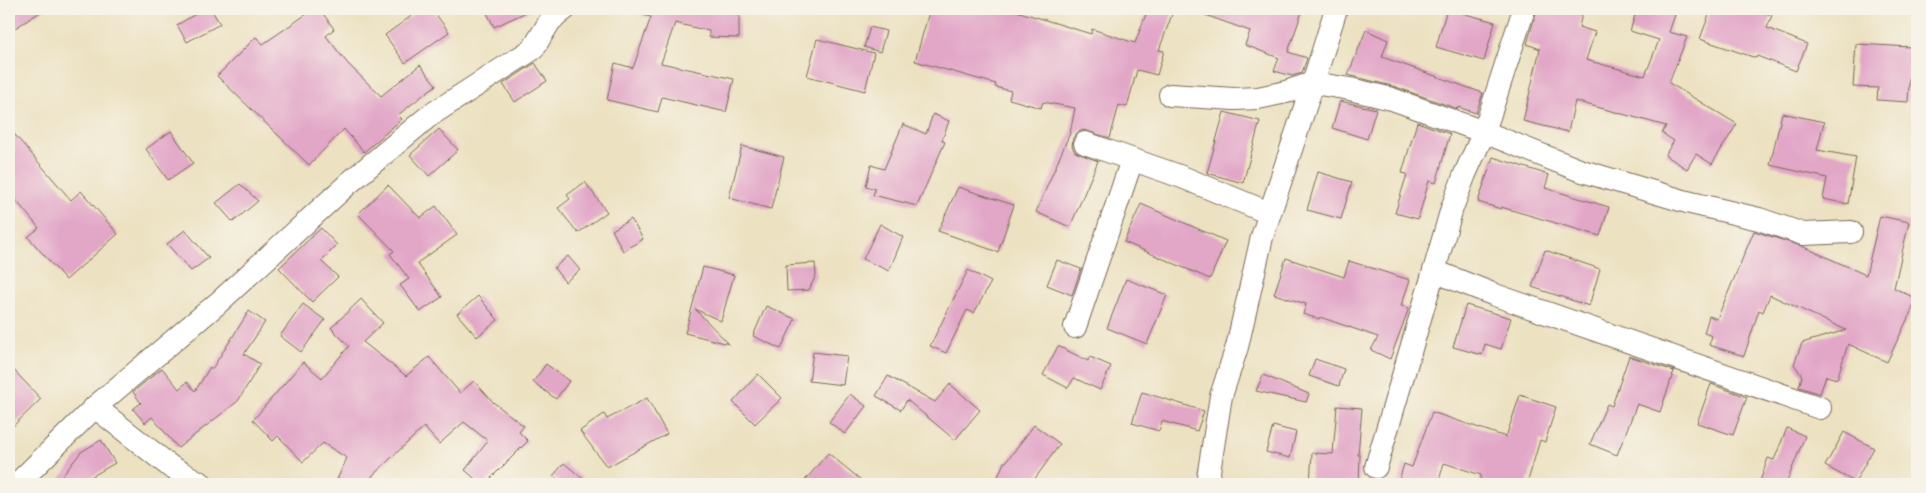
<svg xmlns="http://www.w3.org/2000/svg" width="1926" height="493" viewBox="0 0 1926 493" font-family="Dekko,sans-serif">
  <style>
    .building { fill: #e2a6c7 }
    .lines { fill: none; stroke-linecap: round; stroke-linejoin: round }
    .minor-casing { stroke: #796a57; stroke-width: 24 }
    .minor { stroke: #fff; stroke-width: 22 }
  </style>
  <rect width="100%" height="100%" fill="#f7f3e8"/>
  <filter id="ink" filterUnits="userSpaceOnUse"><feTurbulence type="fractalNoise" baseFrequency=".02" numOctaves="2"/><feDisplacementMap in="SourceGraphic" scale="10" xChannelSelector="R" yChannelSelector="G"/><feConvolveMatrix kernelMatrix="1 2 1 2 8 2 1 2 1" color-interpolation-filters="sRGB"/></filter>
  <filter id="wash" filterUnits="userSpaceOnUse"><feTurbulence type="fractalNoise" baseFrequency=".0096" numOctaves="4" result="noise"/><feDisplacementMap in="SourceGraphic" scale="20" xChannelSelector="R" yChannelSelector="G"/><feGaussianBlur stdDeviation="1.12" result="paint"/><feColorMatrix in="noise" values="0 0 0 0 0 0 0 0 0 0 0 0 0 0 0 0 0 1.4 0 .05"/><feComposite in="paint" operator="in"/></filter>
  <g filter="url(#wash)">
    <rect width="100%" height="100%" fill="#ece1c1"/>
    <g id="blocks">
      <g class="building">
        <path d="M9,9H45L9,32Z"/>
        <path d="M204,9H211L220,24L187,42L177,25Z"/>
        <path d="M314,9H320L334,29L326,36L348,64L381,96L420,65L436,85L398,115L402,119L364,152L344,129L309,165L217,76L256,37L263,44Z"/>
        <path d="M421,9H432L449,32L405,63L385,35Z"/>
        <path d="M485,9H533L494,27Z"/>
        <path d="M643,9H739V38L709,37V31L675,23L661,63L734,79L726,112L662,97L658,112L607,100L615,63L633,68L651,17L642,15Z"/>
        <path d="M930,9H1010L1091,34L1092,29L1135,43L1148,9H1174L1159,50L1164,51L1157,75L1137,70L1127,107L1119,105L1110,138L1083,130L1077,133L1073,138L1072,146L1075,152L1098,161L1070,227L1036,212L1070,133L1075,108L1043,102L1041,108L1009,99L1011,91L995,87L996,84L915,61Z"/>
        <path d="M1194,9H1303L1288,52L1307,58L1302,73L1292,76L1274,71L1279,58L1245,45L1250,31L1194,11Z"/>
        <path d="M1447,9L1495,22L1484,61L1436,47Z"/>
        <path d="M1537,9H1583L1579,27L1595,32L1586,60L1645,76L1659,40L1630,31L1637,9H1677L1669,32L1687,37L1669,83L1737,124L1712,164L1696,154L1687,169L1665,155L1674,141L1662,133L1666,126L1575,101L1568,132L1523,121L1540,49L1527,44Z"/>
        <path d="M1711,9H1755L1772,15L1767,28L1807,44L1796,71L1757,56L1756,58L1700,39Z"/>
        <path d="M870,27L886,31L880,52L864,47Z"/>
        <path d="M1366,30L1388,40L1382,57L1483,93L1476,113L1458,107V109L1396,87L1348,75Z"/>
        <path d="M817,39L874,53L865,91L807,76Z"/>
        <path d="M1856,44L1911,47L1908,102L1877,100L1878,88L1853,87Z"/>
        <path d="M535,63L547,81L515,102L503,84Z"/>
        <path d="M1340,101L1376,109L1367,139L1332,128Z"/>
        <path d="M1224,112L1260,121L1243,183L1207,173Z"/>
        <path d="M1782,113L1824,122L1817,150L1856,157L1848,204L1823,199L1827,178L1770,165Z"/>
        <path d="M933,114L949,121L942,140L945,142L917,206L873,195L875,189L866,186L871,165L884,169L903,124L926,134Z"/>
        <path d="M1417,122L1450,134L1436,183L1429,181L1418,219L1395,213L1407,174L1402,173Z"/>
        <path d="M9,128L71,200L81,191L118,234L66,280L28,237L39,228L9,192Z"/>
        <path d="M439,129L458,150L429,176L410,155Z"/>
        <path d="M171,131L193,163L168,180L146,149Z"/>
        <path d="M742,146L784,157L771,209L729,198Z"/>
        <path d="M1493,157L1549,175L1545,188L1609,207L1600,236L1501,207V209L1478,202Z"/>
        <path d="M1318,172L1352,182L1341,219L1307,210Z"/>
        <path d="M585,182L607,212L578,233L558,208L570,199L567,195Z"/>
        <path d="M240,184L258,201L233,222L216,203Z"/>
        <path d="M388,185L420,218L436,206L457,235L417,263L442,297L420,312L400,285L409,279L390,254L394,251L358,214Z"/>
        <path d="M958,187L1014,205L998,252L938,231Z"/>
        <path d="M1141,204L1226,241L1210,279L1124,242Z"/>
        <path d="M1880,216L1909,222L1894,288L1917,299L1887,362L1848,344L1837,379L1826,376L1820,394L1799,387L1802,376L1794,364L1802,343L1846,330L1770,295L1763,312L1759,310L1744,356L1709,345L1712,336L1704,333L1709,316L1717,319L1754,231L1804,247L1866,275Z"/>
        <path d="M631,219L643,239L623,251L612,230Z"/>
        <path d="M880,224L903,237L889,271L863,259Z"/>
        <path d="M321,228L337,245L321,261L338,277L312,302L279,268Z"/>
        <path d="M185,230L209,258L191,271L167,244Z"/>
        <path d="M1545,250L1600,269L1589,306L1532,287Z"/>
        <path d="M568,256L580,270L565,282L554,268Z"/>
        <path d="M1286,258L1344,277L1349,261L1410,280L1401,306L1409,308L1390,359L1371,350L1378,337L1320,317L1319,319L1303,314L1306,304L1274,294Z"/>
        <path d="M1057,260L1081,269L1072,295L1047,285Z"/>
        <path d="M815,263L816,275L809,290L787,291L786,265Z"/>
        <path d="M703,267L734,275L721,321L695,309L729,344L685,333Z"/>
        <path d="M968,270L991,282L974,313L967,310L946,353L930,346Z"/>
        <path d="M1126,279L1167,295L1147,344L1107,328Z"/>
        <path d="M478,296L498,320L477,337L457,314Z"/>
        <path d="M361,299L383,323L363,342L406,376L429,357L460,393L474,381L493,402L524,426L519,432L528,441L485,484H481L465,470L488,441L464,422L439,444L424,427L373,475L369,484H335L347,458L323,443L303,462L278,436L273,441L253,420L303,362L322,378L349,346L331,328Z"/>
        <path d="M303,304L325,320L301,352L280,336Z"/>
        <path d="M1466,305L1511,318L1501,349L1485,344L1482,355L1453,347Z"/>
        <path d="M766,306L795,319L781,349L753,336Z"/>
        <path d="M249,311L265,322L244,354L260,364L238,401L178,448L152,417L145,423L133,409L141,403L133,392L162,368L179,389L187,382L195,391L210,367L212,369Z"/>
        <path d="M1058,346L1088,361L1090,357L1111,366L1100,390L1074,378L1068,388L1043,375Z"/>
        <path d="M813,352L847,356L843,385L809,381Z"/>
        <path d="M1629,356L1674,371L1660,412L1637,404L1617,455L1590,444L1607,404L1612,406Z"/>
        <path d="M1315,359L1344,369L1339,386L1309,376Z"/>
        <path d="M546,364L569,381L556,399L533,382Z"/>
        <path d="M9,365L41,399L9,430Z"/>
        <path d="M758,374L782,398L755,424L733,402Z"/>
        <path d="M1263,375L1309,394L1306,402L1256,391Z"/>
        <path d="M888,376L935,402L950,384L980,410L955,440L907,400L901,410L876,396Z"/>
        <path d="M1711,384L1747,397L1733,435L1697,423Z"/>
        <path d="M1142,392L1204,411L1197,431L1162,421L1159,431L1132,423Z"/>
        <path d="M850,394L866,406L845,434L829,422Z"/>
        <path d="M1520,395L1556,407L1545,442L1540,440L1527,484H1479L1481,475L1444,463L1438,484H1398L1404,464L1412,467L1432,412L1506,437Z"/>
        <path d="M647,398L667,434L607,467L580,431L604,414L607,419Z"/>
        <path d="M1337,406L1362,408L1358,455H1360L1359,484H1310L1312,453L1333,454Z"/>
        <path d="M1034,425L1060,444L1031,484H995L1004,462H1006Z"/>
        <path d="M1273,426L1296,432L1290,458L1266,452Z"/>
        <path d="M1787,428L1805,436L1786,484H1759L1768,458L1774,460Z"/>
        <path d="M1844,432L1874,448L1855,482L1825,466Z"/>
        <path d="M101,440L115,463L79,484H56L81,452Z"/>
        <path d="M828,453L866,484H802Z"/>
        <path d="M564,463L589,484H563L553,476Z"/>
      </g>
    </g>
  </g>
  <g filter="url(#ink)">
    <use href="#blocks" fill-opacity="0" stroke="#796a57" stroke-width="1"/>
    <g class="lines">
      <g class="minor-casing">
        <g id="minor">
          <path d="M1524,9L1484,132L1465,174L1452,208L1434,271L1495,295L1820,408"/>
          <path d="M1170,95L1234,99L1258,98L1286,92L1313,83L1350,89L1392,99L1484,132L1579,170L1687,202L1759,219L1803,234L1851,232"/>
          <path d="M1085,143L1182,177L1269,213"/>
          <path d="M1075,327L1132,160"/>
          <path d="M95,407L171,467L202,484"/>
          <path d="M1376,467L1434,271"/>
          <path d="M17,484L95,407L218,303L349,183L429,116L533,49L550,21L565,9"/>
          <path d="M1207,484L1221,396L1237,347L1262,237L1313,83L1336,9"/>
        </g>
      </g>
      <use href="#minor" class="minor"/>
    </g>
  </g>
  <rect width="1926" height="493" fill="none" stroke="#f7f3e8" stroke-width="30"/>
</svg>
